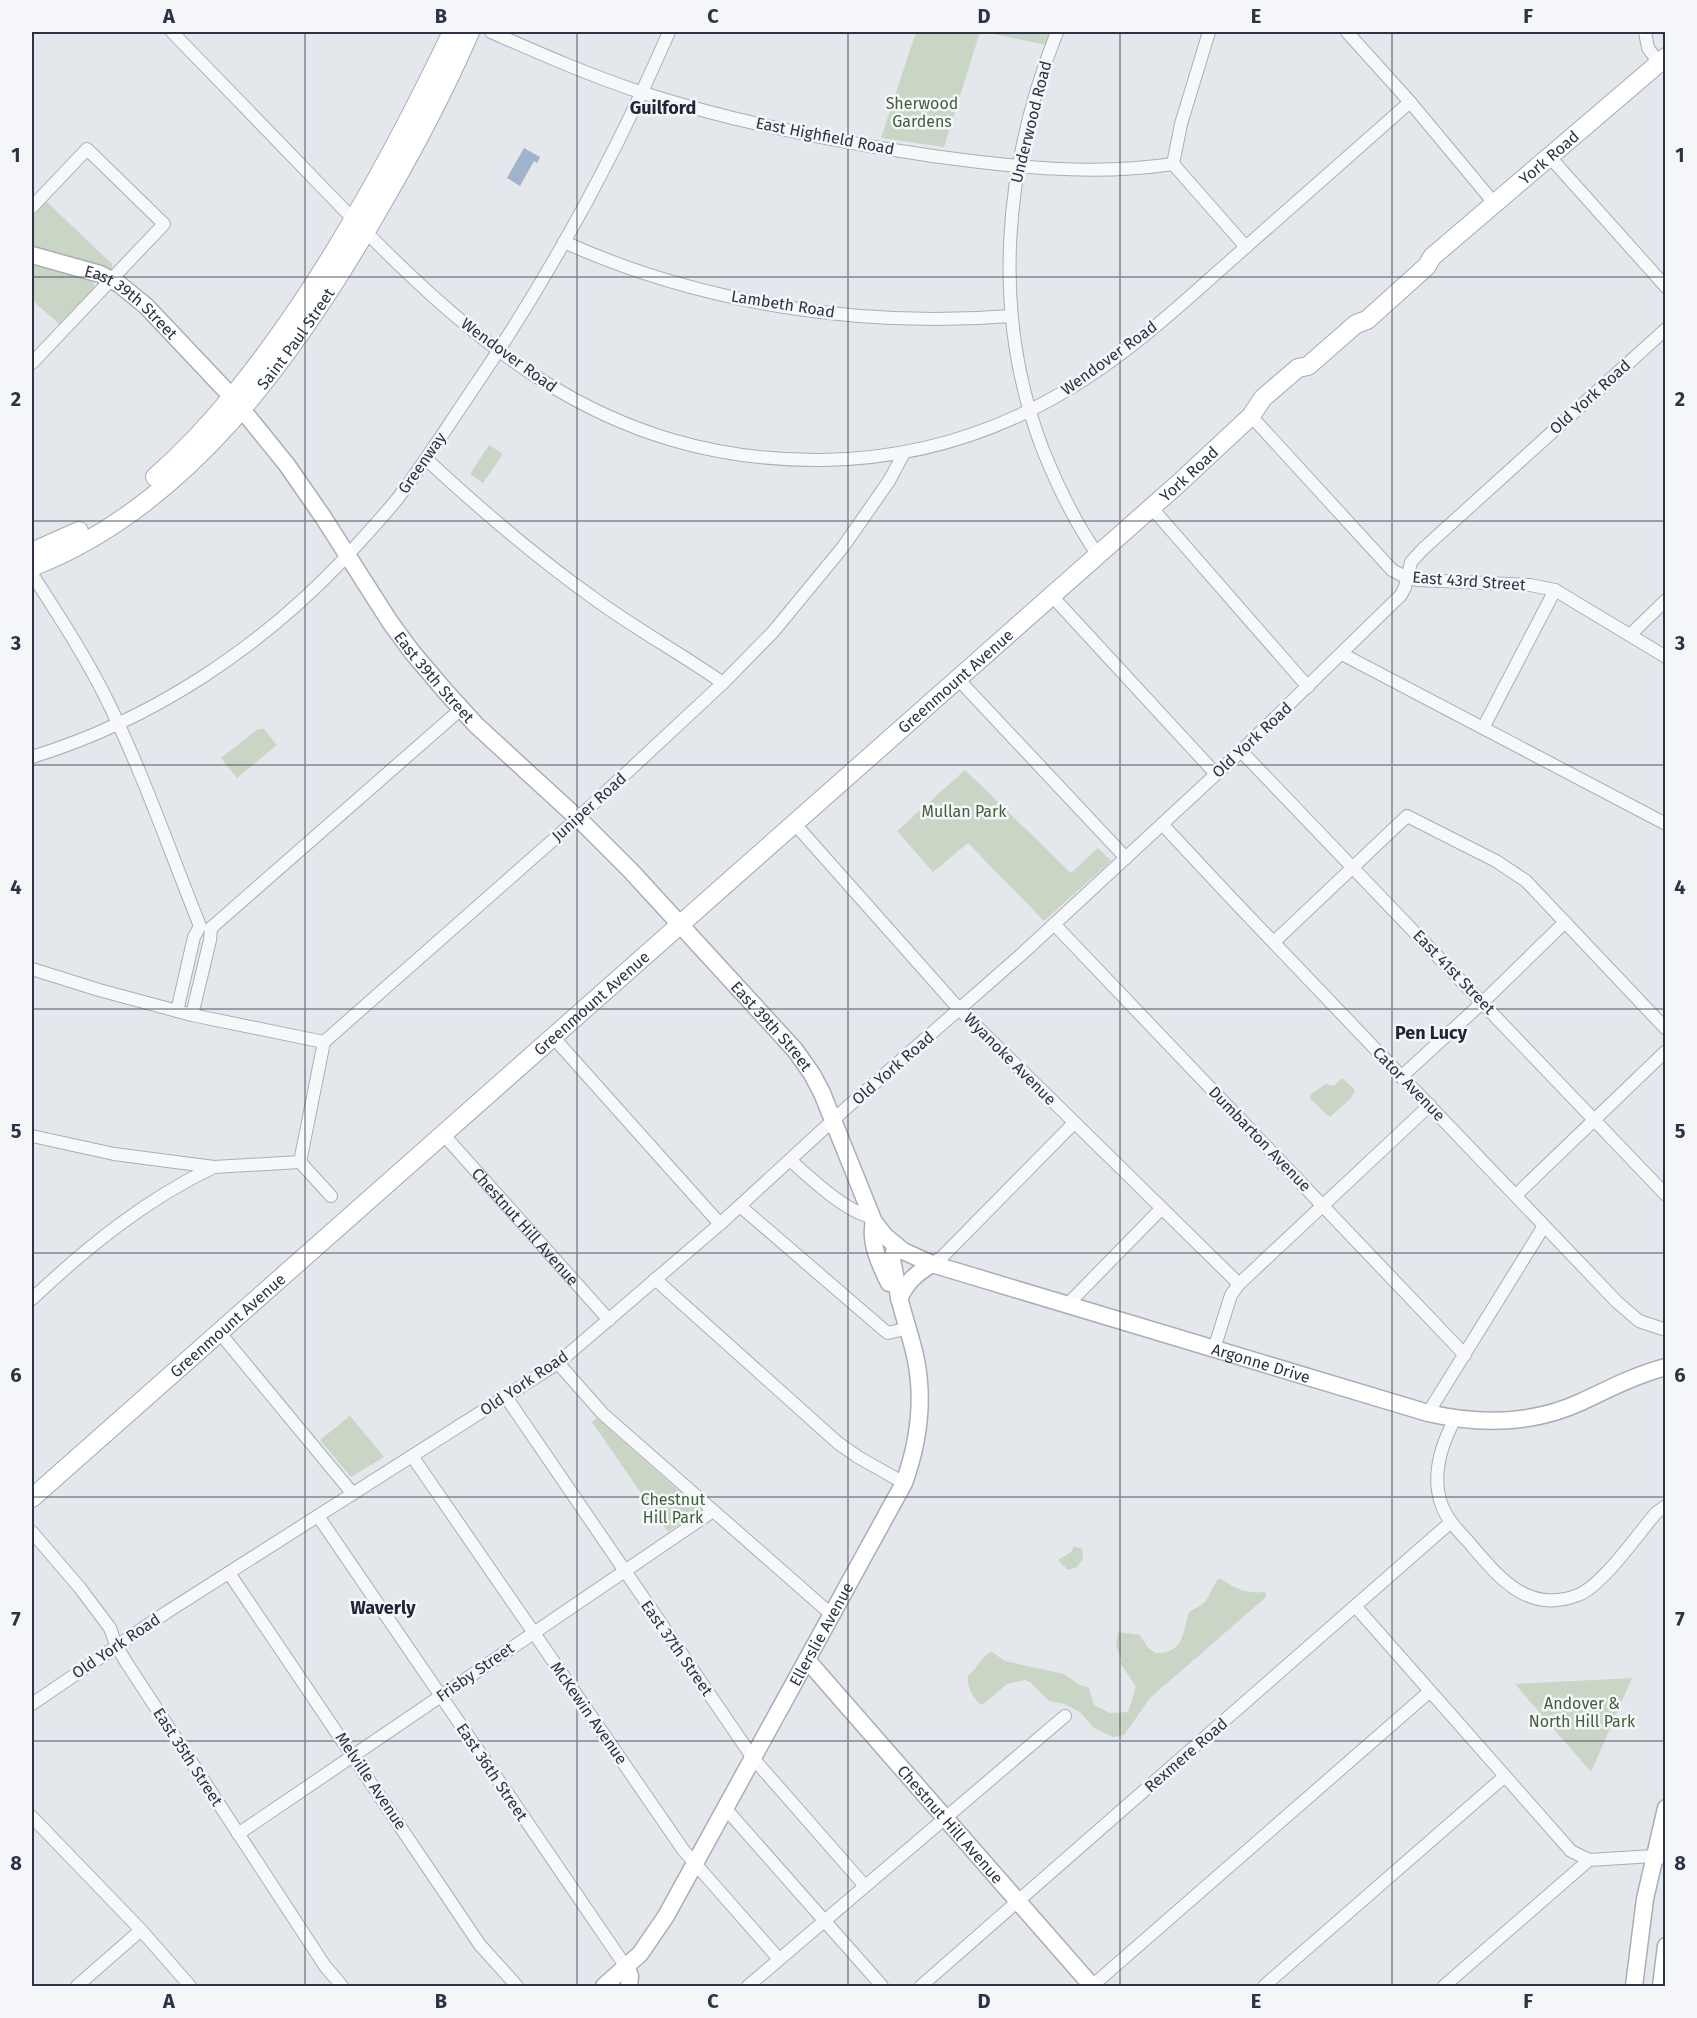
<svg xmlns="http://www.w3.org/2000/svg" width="1697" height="2018" viewBox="0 0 1697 2018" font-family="'Fira Sans',sans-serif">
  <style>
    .green { fill: #c9d6c5 }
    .water { fill: #9fb4cc }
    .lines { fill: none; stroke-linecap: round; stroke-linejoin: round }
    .street-casing { stroke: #a9aeb7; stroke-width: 14 }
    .secondary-casing { stroke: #a9aeb7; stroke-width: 19 }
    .primary-casing { stroke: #a3abb8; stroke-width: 20 }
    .street { stroke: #f7f8fa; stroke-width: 12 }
    .secondary { stroke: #fff; stroke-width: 16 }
    .primary { stroke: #fff; stroke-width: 18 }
    .grid { fill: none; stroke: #2b3445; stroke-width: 1.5; stroke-opacity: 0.55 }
    .labels { text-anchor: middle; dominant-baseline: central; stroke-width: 5; stroke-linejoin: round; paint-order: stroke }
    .park-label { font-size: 16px; fill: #3f6138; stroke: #f4f6f9 }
    .street-label { font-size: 16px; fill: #2b3445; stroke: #f4f6f9 }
    .neighbourhood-label { font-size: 18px; font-weight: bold; fill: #1d2536; stroke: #f4f6f9 }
    .neatline { fill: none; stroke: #2b3445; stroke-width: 2 }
    .grid-label { font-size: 20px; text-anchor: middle; font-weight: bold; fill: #2b3445 }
  </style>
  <rect width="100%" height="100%" fill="#e4e7ec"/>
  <g class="green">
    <path d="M916,32H980L944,147L881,138Z"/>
    <path d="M984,32H1051L1046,45Z"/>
    <path d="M44,201L48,203L112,264V270L32,246V214Z"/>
    <path d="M32,263L90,278L95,286L93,290L60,325L32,300Z"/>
    <path d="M489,445L503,454L483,483L470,474Z"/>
    <path d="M258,729H264L277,745L237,778L221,758Z"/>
    <path d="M965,770L1071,873L1098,848L1111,861L1044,921L968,843L933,872L897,831Z"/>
    <path d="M1342,1078L1355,1090L1350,1099L1330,1117L1310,1099L1311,1094L1326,1084L1334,1086Z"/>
    <path d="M350,1416L384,1457L351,1477L320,1440Z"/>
    <path d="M597,1418L700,1510L668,1532L592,1422Z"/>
    <path d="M1074,1546L1082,1549L1083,1559L1077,1567L1068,1570L1058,1560L1071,1552Z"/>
    <path d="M1219,1578C1236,1588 1244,1594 1265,1592L1266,1595L1265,1598L1150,1698L1124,1735L1113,1737L1094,1728L1081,1713L1065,1704L1049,1701L1030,1682L1025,1680L1007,1684L982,1705C973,1699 967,1687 968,1676C977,1669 982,1655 992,1652L1005,1661L1064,1674L1080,1685L1089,1688L1094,1705L1110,1713L1128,1712L1136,1687L1119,1661H1122L1116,1646L1118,1632L1140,1635L1148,1648L1156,1653C1184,1654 1183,1632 1189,1612C1213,1600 1205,1597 1219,1578Z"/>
    <path d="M1632,1678L1591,1772L1515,1684Z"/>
  </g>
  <path class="water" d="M524,148L540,157L537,163L534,161L520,186L507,178Z"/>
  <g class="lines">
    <g class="street-casing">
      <g id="street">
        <path d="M172,32C223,84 274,137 325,190C469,340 601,462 822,460C909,459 992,435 1067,390C1130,353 1185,301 1239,253C1296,203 1353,153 1410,102"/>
        <path d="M491,32C541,54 591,76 643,93C738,123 835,142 933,156C1013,167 1092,176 1173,164"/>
        <path d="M1057,32C1004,166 990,313 1043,450C1058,487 1075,523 1098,555"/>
        <path d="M1347,32L1410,102L1494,203"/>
        <path d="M1645,32L1648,48L1659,63"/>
        <path d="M1549,156L1666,287"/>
        <path d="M1173,164L1181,124L1209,32"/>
        <path d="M1173,164L1246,247"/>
        <path d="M32,207L87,149L164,224L32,363"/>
        <path d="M564,242C702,304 860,328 1011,316"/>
        <path d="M1251,416L1392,570L1407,578L1418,580L1530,585L1555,590L1666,657"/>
        <path d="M426,459C479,508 533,555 592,597C634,628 680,653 723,683"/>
        <path d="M1151,507L1308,687"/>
        <path d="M32,574C57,613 84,654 105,696C142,770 169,849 200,926"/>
        <path d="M1051,595L1216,774"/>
        <path d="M1630,635L1666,600"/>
        <path d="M1342,654L1666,824"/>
        <path d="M958,679L1126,858"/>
        <path d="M1483,728L1555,590"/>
        <path d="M1241,751L1666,1195"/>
        <path d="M32,757C152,720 259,649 345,558C363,538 381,519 398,498C426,461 451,421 477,383C552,272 616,154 669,32"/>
        <path d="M794,823L960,1010L1239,1284"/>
        <path d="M1162,824L1233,900L1617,1302L1639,1321L1666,1330"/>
        <path d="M1054,924L1465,1355"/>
        <path d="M211,928L461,709"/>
        <path d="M1274,942L1407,816L1496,861L1526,881L1666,1029"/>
        <path d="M32,969L99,990L192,1015L324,1042"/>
        <path d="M177,1011L194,937L200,926"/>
        <path d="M192,1015L210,940L211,928"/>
        <path d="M553,1037L720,1224"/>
        <path d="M1401,1077L1483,1002L1565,922"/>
        <path id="s1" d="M443,1134L609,1320"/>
        <path d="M32,1136L114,1154L214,1167L300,1162"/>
        <path d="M790,1160C810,1178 845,1211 871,1217"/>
        <path d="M300,1162L324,1042L578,818L723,683L773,632L843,547L889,481L904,453"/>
        <path d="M300,1162L331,1196"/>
        <path d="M1516,1195L1666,1051"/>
        <path d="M740,1206L884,1330L888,1333L908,1328"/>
        <path d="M932,1264L942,1257L1074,1123"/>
        <path d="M655,1279L838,1443L858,1457L904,1483"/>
        <path d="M32,1299C86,1248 146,1199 214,1167"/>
        <path d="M1068,1304L1161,1209"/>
        <path d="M219,1332L353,1494"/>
        <path d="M1214,1349L1231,1295L1239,1284L1430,1105"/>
        <path d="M558,1363L603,1414L832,1615"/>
        <path d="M506,1397L753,1758L865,1886"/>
        <path d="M1428,1413L1544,1226"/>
        <path d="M1455,1419C1441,1445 1431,1477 1442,1506C1448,1522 1462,1534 1472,1546C1501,1580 1529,1614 1578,1595C1602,1586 1638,1534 1656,1513L1666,1506"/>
        <path d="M412,1456L684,1851L779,1959"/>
        <path d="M318,1516L626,1967"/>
        <path d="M32,1532L80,1588L110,1628L116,1645L126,1662L325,1966L342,1986"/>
        <path d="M229,1573L480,1945L517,1986"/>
        <path d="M1356,1607L1571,1851L1589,1860"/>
        <path d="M32,1704L167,1612L558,1363L720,1224L843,1111L1023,953L1241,751L1401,595L1405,587L1411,562L1423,549L1666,329"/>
        <path d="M725,1808L882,1986"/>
        <path d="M32,1817L141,1930L190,1986"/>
        <path d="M238,1834L713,1511"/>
        <path d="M77,1986L141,1930"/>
        <path d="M748,1986L1065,1716"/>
        <path d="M921,1986L1451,1522"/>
        <path d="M1092,1986L1429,1692"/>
        <path d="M1264,1986L1505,1776"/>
        <path d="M1444,1986L1589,1860L1653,1856L1666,1858"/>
      </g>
    </g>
    <g class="secondary-casing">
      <g id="secondary">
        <path id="s2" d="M32,255L100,274L119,284L146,306L232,397L287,465L323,517L390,622L412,652L446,692L476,725L585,825L631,871L795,1050L812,1074L822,1093L874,1222L885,1236L903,1251L932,1264L1428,1413C1480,1425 1533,1424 1581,1402C1609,1389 1635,1375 1666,1367"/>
        <path d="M874,1222C869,1242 880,1265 889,1283"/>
        <path d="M899,1299C906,1282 917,1273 932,1264"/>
        <path id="s3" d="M807,1660L1092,1986"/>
        <path d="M626,1967L630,1976L629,1986"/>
        <path id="s4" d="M604,1986L640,1954L666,1916L904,1483C918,1444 924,1401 916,1360C912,1340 905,1321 900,1301C897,1289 896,1277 893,1265L892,1259L896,1246"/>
        <path d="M1634,1986L1645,1899L1666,1808"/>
        <path d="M1661,1986L1666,1946"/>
      </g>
    </g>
    <g class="primary-casing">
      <g id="primary">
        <path d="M155,477C214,425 261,363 304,299C361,213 408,124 452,32"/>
        <path d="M32,552L79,531"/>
        <path id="s5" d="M32,567C185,508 292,358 372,221C408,160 442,97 470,32"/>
        <path id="s6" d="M32,1498L1178,484L1251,416L1263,398L1298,368L1308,366L1356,324L1367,320L1427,266L1432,257L1666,57"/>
      </g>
    </g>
    <use href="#street" class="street"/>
    <use href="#secondary" class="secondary"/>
    <use href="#primary" class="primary"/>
  </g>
  <path class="grid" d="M305,32V1986M577,32V1986M848,32V1986M1120,32V1986M1392,32V1986M32,277H1666M32,521H1666M32,765H1666M32,1009H1666M32,1253H1666M32,1497H1666M32,1741H1666"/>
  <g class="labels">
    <g class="park-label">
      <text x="922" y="103">Sherwood<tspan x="922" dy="18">Gardens</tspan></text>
      <text x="964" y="811">Mullan Park</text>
      <text x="673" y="1499">Chestnut<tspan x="673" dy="18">Hill Park</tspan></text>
      <text x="1582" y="1703">Andover &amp;<tspan x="1582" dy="18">North Hill Park</tspan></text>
    </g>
    <g class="street-label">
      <text transform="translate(1031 122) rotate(-76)">Underwood Road</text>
      <text transform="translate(825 136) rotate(11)">East Highfield Road</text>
      <text stroke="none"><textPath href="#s6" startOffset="2028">York Road</textPath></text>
      <text transform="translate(783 304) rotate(9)">Lambeth Road</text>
      <text stroke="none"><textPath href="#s2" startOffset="112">East 39th Street</textPath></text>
      <text stroke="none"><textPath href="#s5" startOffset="354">Saint Paul Street</textPath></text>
      <text transform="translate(509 355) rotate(36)">Wendover Road</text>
      <text transform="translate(1109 358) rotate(-36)">Wendover Road</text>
      <text transform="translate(1590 397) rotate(-42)">Old York Road</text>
      <text transform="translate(422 463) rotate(-55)">Greenway</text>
      <text stroke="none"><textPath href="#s6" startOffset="1545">York Road</textPath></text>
      <text transform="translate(1469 581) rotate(4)">East 43rd Street</text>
      <text stroke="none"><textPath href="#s2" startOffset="598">East 39th Street</textPath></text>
      <text stroke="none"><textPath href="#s6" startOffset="1233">Greenmount Avenue</textPath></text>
      <text transform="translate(1252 740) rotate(-43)">Old York Road</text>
      <text transform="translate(589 807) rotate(-42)">Juniper Road</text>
      <text transform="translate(1454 972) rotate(46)">East 41st Street</text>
      <text stroke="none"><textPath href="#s6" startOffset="747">Greenmount Avenue</textPath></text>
      <text stroke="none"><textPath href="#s2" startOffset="1084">East 39th Street</textPath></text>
      <text transform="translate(1010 1059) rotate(45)">Wyanoke Avenue</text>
      <text transform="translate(893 1068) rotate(-41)">Old York Road</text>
      <text transform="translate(1409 1084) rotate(46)">Cator Avenue</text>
      <text transform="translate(1260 1139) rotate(46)">Dumbarton Avenue</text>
      <text stroke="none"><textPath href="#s1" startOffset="124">Chestnut Hill Avenue</textPath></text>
      <text stroke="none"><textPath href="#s6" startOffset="261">Greenmount Avenue</textPath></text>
      <text stroke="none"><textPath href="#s2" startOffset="1724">Argonne Drive</textPath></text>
      <text transform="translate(524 1383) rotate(-34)">Old York Road</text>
      <text stroke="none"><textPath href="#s4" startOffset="416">Ellerslie Avenue</textPath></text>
      <text transform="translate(116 1646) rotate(-34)">Old York Road</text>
      <text transform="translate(677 1648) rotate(55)">East 37th Street</text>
      <text transform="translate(475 1672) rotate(-35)">Frisby Street</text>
      <text transform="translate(589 1713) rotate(55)">McKewin Avenue</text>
      <text transform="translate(1186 1755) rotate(-41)">Rexmere Road</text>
      <text transform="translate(188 1757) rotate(57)">East 35th Street</text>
      <text transform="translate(492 1772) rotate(56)">East 36th Street</text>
      <text transform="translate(371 1781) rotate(56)">Melville Avenue</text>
      <text stroke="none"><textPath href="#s3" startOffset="218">Chestnut Hill Avenue</textPath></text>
    </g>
    <g class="neighbourhood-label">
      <text x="663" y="108">Guilford</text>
      <text x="1431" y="1033">Pen Lucy</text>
      <text x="383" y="1608">Waverly</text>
    </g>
  </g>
  <rect width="1697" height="2018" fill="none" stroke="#f4f6f9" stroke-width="66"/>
  <rect x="33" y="33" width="1631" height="1952" class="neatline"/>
  <g class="grid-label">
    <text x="169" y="23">A</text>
    <text x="441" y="23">B</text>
    <text x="713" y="23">C</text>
    <text x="984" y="23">D</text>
    <text x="1256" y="23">E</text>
    <text x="1528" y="23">F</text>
    <text x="16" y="162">1</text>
    <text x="1680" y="162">1</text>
    <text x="16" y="406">2</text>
    <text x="1680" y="406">2</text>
    <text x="16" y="650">3</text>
    <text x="1680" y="650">3</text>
    <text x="16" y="894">4</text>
    <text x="1680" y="894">4</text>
    <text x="16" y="1138">5</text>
    <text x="1680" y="1138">5</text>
    <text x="16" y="1382">6</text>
    <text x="1680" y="1382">6</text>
    <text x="16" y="1626">7</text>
    <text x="1680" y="1626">7</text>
    <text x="16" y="1870">8</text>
    <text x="1680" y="1870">8</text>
    <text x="169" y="2008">A</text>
    <text x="441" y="2008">B</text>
    <text x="713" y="2008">C</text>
    <text x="984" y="2008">D</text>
    <text x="1256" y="2008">E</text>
    <text x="1528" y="2008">F</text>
  </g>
</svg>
